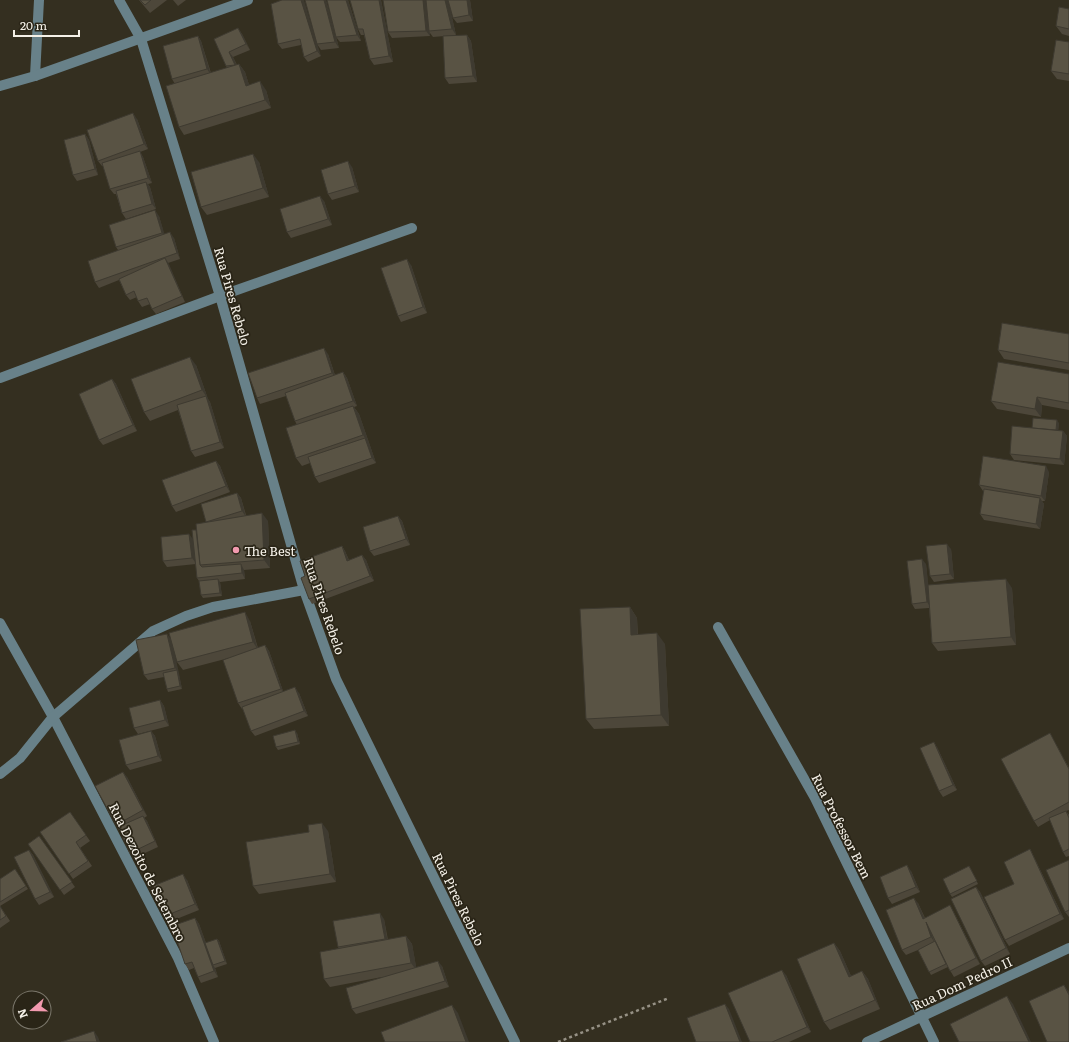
<svg xmlns="http://www.w3.org/2000/svg" width="1069" height="1042" viewBox="0 0 1069 1042" font-family="Literata,serif">
  <style>
    .lines { fill: none; stroke-linecap: round; stroke-linejoin: round }
    .path { stroke: #969185; stroke-width: 2.5; stroke-dasharray: 3 3; stroke-linecap: butt }
    .minor { stroke: #688189; stroke-width: 10 }
    .wall { fill: #4d473a }
    .shaded-wall { fill: #3e3a30 }
    .building { fill: #595344; stroke: #3e3a30 }
    .poi-dot { fill: #f29aaf; stroke: #2a2517; stroke-width: 1.5 }
    .labels { text-anchor: middle; dominant-baseline: central; stroke-width: 3.5; stroke-linejoin: round; paint-order: stroke }
    .street-label { font-size: 13px; fill: #f5f1e8; stroke: #2a2517 }
    .poi-label { font-size: 13px; fill: #f5f1e8; stroke: #2a2517; text-anchor: start }
  </style>
  <rect width="100%" height="100%" fill="#342f20"/>
  <g class="lines">
    <path class="path" d="M558,1042L669,998"/>
    <g class="minor">
      <path d="M119,0L141,39L220,296L304,590L336,679L515,1042"/>
      <path d="M35,76L39,0"/>
      <path d="M0,86L35,76L248,0"/>
      <path d="M0,378L220,296L412,228"/>
      <path d="M0,623L53,717L178,958L214,1042"/>
      <path d="M718,627L815,798L934,1042"/>
      <path d="M0,774L20,758L53,717L153,631L186,616L213,607L304,590"/>
      <path d="M867,1042L1069,948"/>
    </g>
  </g>
  <g class="wall">
    <path d="M139,0H167L150,13Z"/>
    <path d="M173,0H186L178,6Z"/>
    <path d="M282,0L321,56L308,62L304,57L301,45L282,49L278,44Z"/>
    <path d="M305,0H326L339,48L321,50L317,44Z"/>
    <path d="M327,0H348L361,41L340,42L336,37Z"/>
    <path d="M350,0H381L393,62L374,65L370,59L364,35H361L358,29Z"/>
    <path d="M448,0L456,35L433,37L430,33V36L392,38L388,32Z"/>
    <path d="M448,0H470L473,21L457,23L453,18Z"/>
    <path d="M1069,9V36L1062,34L1056,26Z"/>
    <path d="M238,28L242,34L250,50L233,57L237,65L239,64L245,72L249,85L266,90L271,108L184,135L179,127L175,84L172,79L198,36L201,41L211,73L227,68L214,39Z"/>
    <path d="M467,35L471,41L477,82L449,84L445,78Z"/>
    <path d="M1069,42V81L1057,79L1051,71Z"/>
    <path d="M137,119L148,149L140,152L143,157L152,183L148,184L150,187L156,209L126,219L122,213L116,194H114L110,189L103,166H102L98,161Z"/>
    <path d="M85,134L89,140L98,175L77,181L73,175Z"/>
    <path d="M259,162L269,197L207,215L201,207Z"/>
    <path d="M352,167L359,192L332,200L328,194Z"/>
    <path d="M324,201L332,225L291,238L287,232Z"/>
    <path d="M159,216L164,234L174,238L180,259L168,263L185,302L156,314L152,309L150,304L142,307L138,301L137,297L130,300L126,295L119,280L99,288L95,282L118,250L116,247Z"/>
    <path d="M411,265L427,313L401,322L398,316Z"/>
    <path d="M1069,334V370L1004,359L998,350Z"/>
    <path d="M328,354L335,375L343,372L347,378L357,406L354,407L359,414L376,463L319,483L315,477L310,463L302,466L296,458L297,425L295,421L286,396L260,404L257,398Z"/>
    <path d="M196,365L208,399L210,402L224,448L195,457L191,451L178,410L150,421L144,412Z"/>
    <path d="M1069,374V410L1042,405L1041,417L997,409L991,401Z"/>
    <path d="M112,379L116,384L137,431L103,445L99,440Z"/>
    <path d="M1059,423L1058,430L1063,431L1067,436L1064,465L1014,460L1010,454L1032,428Z"/>
    <path d="M216,461L220,466L230,492L176,512L172,506Z"/>
    <path d="M1049,472L1045,501H1042L1044,504L1040,529L984,520L980,514L984,491H983L979,485Z"/>
    <path d="M237,493L241,498L246,515L268,521L270,568L244,570L245,579L220,582L222,596L203,598L201,595L199,581L197,578L196,564L167,567L163,561L193,539L196,530L206,522L201,504Z"/>
    <path d="M398,516L402,521L410,545L374,556L370,551Z"/>
    <path d="M342,546L345,551L349,560L362,555L366,560L374,581L312,604L309,599L305,576Z"/>
    <path d="M951,549L954,579L934,582L930,576Z"/>
    <path d="M926,564L928,585L1012,588L1016,645L938,651L932,643L929,608L915,609L912,604Z"/>
    <path d="M630,607L637,618L638,635L665,644L669,726L594,729L586,719Z"/>
    <path d="M250,621L258,648L265,645L269,651L283,691L299,693L308,716L255,736L251,731L243,709H242L238,703L229,658L183,670L177,662Z"/>
    <path d="M171,639L182,689L168,692L167,689L164,677L148,680L144,675Z"/>
    <path d="M160,700L164,706L169,726L138,734L134,728Z"/>
    <path d="M151,731L155,736L162,761L130,770L126,765Z"/>
    <path d="M297,733L300,744L278,750L276,747Z"/>
    <path d="M1050,733L1053,739L1069,768V810L1066,811L1069,815V856L1066,857L1063,852L1050,820L1038,827L1034,821Z"/>
    <path d="M937,747L957,790L943,797L939,791Z"/>
    <path d="M127,777L147,816L144,818L147,821L158,847L134,858L130,853L120,830L116,825Z"/>
    <path d="M70,812L90,841L80,848L92,866L73,879L40,832Z"/>
    <path d="M328,831L336,882L259,894L253,886Z"/>
    <path d="M39,836L75,887L64,895L28,844Z"/>
    <path d="M1030,849L1033,855L1064,919L1009,946L1005,940L1014,884Z"/>
    <path d="M29,850L33,855L54,897L39,905L35,899Z"/>
    <path d="M1069,860V917L1065,912Z"/>
    <path d="M969,866L971,869L978,884L952,897L950,894Z"/>
    <path d="M15,869L28,889L0,906L10,921L0,928V879Z"/>
    <path d="M911,871L920,892L892,904L888,898Z"/>
    <path d="M187,880L199,910L169,922L165,916Z"/>
    <path d="M976,887L980,892L1010,954L985,966L981,961Z"/>
    <path d="M918,903L925,918L953,911L980,964L954,977L948,967L931,975L918,950L906,955L902,950Z"/>
    <path d="M195,918L199,924L206,943L217,939L219,941L227,964L215,968L218,977L201,983L198,977L194,968L189,970L185,964Z"/>
    <path d="M384,919L388,940L406,936L412,944L416,967L442,966L449,987L356,1014L352,1009L382,977L330,987L324,979L339,949L338,947Z"/>
    <path d="M834,943L840,951L851,976L862,971L868,979L880,1009L830,1030L824,1022Z"/>
    <path d="M786,975L811,1032L789,1042H750Z"/>
  </g>
  <g class="shaded-wall">
    <path d="M301,0H304L321,56L317,51Z"/>
    <path d="M324,0H326L339,48L335,42Z"/>
    <path d="M346,0H348L361,41L357,35Z"/>
    <path d="M379,0H381L393,62L389,56Z"/>
    <path d="M423,0H427L429,31L430,33V36L426,31Z"/>
    <path d="M445,0H448L456,35L452,29Z"/>
    <path d="M467,0H470L473,21L469,15Z"/>
    <path d="M238,28L242,34L250,50L246,44Z"/>
    <path d="M467,35L471,41L477,82L473,76Z"/>
    <path d="M198,36L201,41L211,75L207,69Z"/>
    <path d="M229,52L233,57L239,70L235,65Z"/>
    <path d="M239,64L245,72L252,94L246,86Z"/>
    <path d="M260,81L266,90L271,108L265,100Z"/>
    <path d="M133,113L137,119L148,149L144,144Z"/>
    <path d="M85,134L89,140L98,175L95,169Z"/>
    <path d="M140,151L143,157L152,183L148,178Z"/>
    <path d="M253,154L259,162L269,197L263,188Z"/>
    <path d="M348,161L352,167L359,192L355,186Z"/>
    <path d="M146,182L150,187L156,209L152,204Z"/>
    <path d="M320,196L324,201L332,225L328,219Z"/>
    <path d="M155,210L159,216L166,239L162,233Z"/>
    <path d="M170,232L174,238L180,259L177,253Z"/>
    <path d="M165,258L169,264L185,302L182,296Z"/>
    <path d="M407,259L411,265L427,313L423,307Z"/>
    <path d="M324,348L328,354L336,379L332,373Z"/>
    <path d="M190,357L196,365L208,399L202,390Z"/>
    <path d="M343,372L347,378L357,406L353,401Z"/>
    <path d="M112,379L116,384L137,431L133,425Z"/>
    <path d="M206,396L210,402L224,448L220,442Z"/>
    <path d="M1037,397L1042,405L1041,417L1035,409Z"/>
    <path d="M353,406L359,414L376,463L372,458L365,438L363,435Z"/>
    <path d="M1057,420L1059,423L1058,435L1056,433Z"/>
    <path d="M1063,431L1067,436L1064,465L1060,459Z"/>
    <path d="M216,461L220,466L230,492L226,486Z"/>
    <path d="M1046,466L1049,472L1045,501L1041,496Z"/>
    <path d="M237,493L241,498L246,517L242,511Z"/>
    <path d="M1040,498L1044,504L1040,529L1036,524Z"/>
    <path d="M262,513L268,521L270,568L264,560Z"/>
    <path d="M398,516L402,521L410,545L406,539Z"/>
    <path d="M189,534L193,539L196,563L192,558Z"/>
    <path d="M947,544L951,549L954,579L950,574Z"/>
    <path d="M342,546L345,551L351,566L347,561Z"/>
    <path d="M362,555L366,560L374,581L370,576Z"/>
    <path d="M922,559L926,564L931,608L927,602Z"/>
    <path d="M241,564L244,570L245,579L242,573Z"/>
    <path d="M218,579L220,582L222,596L220,593Z"/>
    <path d="M1006,579L1012,588L1016,645L1011,637Z"/>
    <path d="M630,607L637,618L638,646L631,635Z"/>
    <path d="M245,612L250,621L258,650L253,642Z"/>
    <path d="M657,633L665,644L669,726L661,715Z"/>
    <path d="M167,634L171,639L179,673L175,668Z"/>
    <path d="M265,645L269,651L284,694L281,689Z"/>
    <path d="M177,670L179,673L182,689L180,686Z"/>
    <path d="M295,687L299,693L308,716L304,711Z"/>
    <path d="M160,700L164,706L169,726L165,720Z"/>
    <path d="M295,730L297,733L300,744L298,742Z"/>
    <path d="M151,731L155,736L162,761L158,756Z"/>
    <path d="M934,742L937,747L957,790L953,785Z"/>
    <path d="M123,772L127,777L147,816L143,810Z"/>
    <path d="M143,816L147,821L158,847L155,841Z"/>
    <path d="M322,823L328,831L336,882L330,874Z"/>
    <path d="M1030,849L1033,855L1064,919L1060,914Z"/>
    <path d="M29,850L33,855L54,897L50,892Z"/>
    <path d="M907,865L911,871L920,892L916,887Z"/>
    <path d="M183,874L187,880L199,910L195,904Z"/>
    <path d="M976,887L980,892L1010,954L1006,948Z"/>
    <path d="M914,898L918,903L927,924L923,919Z"/>
    <path d="M950,905L953,911L980,964L976,958Z"/>
    <path d="M380,913L384,919L388,944L385,939Z"/>
    <path d="M195,918L199,924L214,965H213L215,968L218,977L214,971Z"/>
    <path d="M926,922L929,928L935,943L931,937Z"/>
    <path d="M406,936L412,944L417,971L411,963Z"/>
    <path d="M217,939L219,941L227,964L225,961Z"/>
    <path d="M834,943L840,951L855,985L849,977Z"/>
    <path d="M438,961L442,966L449,987L445,981Z"/>
    <path d="M782,970L786,975L811,1032L807,1027Z"/>
    <path d="M862,971L868,979L880,1009L875,1000Z"/>
    <path d="M1064,985L1069,992V995Z"/>
    <path d="M1007,996L1013,1004L1031,1042H1029Z"/>
    <path d="M725,1004L729,1009L742,1042H740Z"/>
    <path d="M452,1005L458,1013L469,1042H466Z"/>
    <path d="M94,1031L98,1037L100,1042H97Z"/>
  </g>
  <g class="building">
    <path d="M140,0H151L145,5Z"/>
    <path d="M282,0H301L317,51L304,57L300,39L278,44L271,4Z"/>
    <path d="M305,0H324L335,42L317,44Z"/>
    <path d="M327,0H346L357,35L336,37Z"/>
    <path d="M350,0H379L389,56L370,59L363,29H358Z"/>
    <path d="M383,0H423L426,31L388,32Z"/>
    <path d="M426,0H445L452,29L429,31Z"/>
    <path d="M448,0H467L469,15L453,18Z"/>
    <path d="M1059,7L1069,9V29L1056,26Z"/>
    <path d="M238,28L246,44L229,52L235,65L226,66L214,39Z"/>
    <path d="M467,35L473,76L445,78L443,36Z"/>
    <path d="M198,36L207,69L172,79L163,46Z"/>
    <path d="M1056,40L1069,42V74L1051,71Z"/>
    <path d="M239,64L246,86L260,81L265,100L179,127L166,86Z"/>
    <path d="M133,113L144,144L98,161L87,130Z"/>
    <path d="M85,134L95,169L73,175L64,140Z"/>
    <path d="M140,151L148,178L110,189L102,163Z"/>
    <path d="M253,154L263,188L201,207L191,172Z"/>
    <path d="M348,161L355,186L328,194L321,170Z"/>
    <path d="M146,182L152,204L122,213L116,191Z"/>
    <path d="M320,196L328,219L287,232L280,209Z"/>
    <path d="M155,210L162,233L116,247L109,225Z"/>
    <path d="M170,232L177,253L95,282L88,261Z"/>
    <path d="M165,258L182,296L152,309L147,298L138,301L134,291L126,295L119,279Z"/>
    <path d="M407,259L423,307L398,316L381,268Z"/>
    <path d="M1002,323L1069,334V363L998,350Z"/>
    <path d="M324,348L332,373L257,398L248,373Z"/>
    <path d="M190,357L202,390L144,412L131,379Z"/>
    <path d="M998,362L1069,374V403L1037,397L1035,409L991,401Z"/>
    <path d="M343,372L353,401L295,421L285,393Z"/>
    <path d="M112,379L133,425L99,440L79,394Z"/>
    <path d="M206,396L220,442L191,451L177,405Z"/>
    <path d="M353,406L363,435L296,458L286,428Z"/>
    <path d="M1033,418L1057,420L1056,430L1032,428Z"/>
    <path d="M1012,426L1063,431L1060,459L1010,454Z"/>
    <path d="M365,438L372,458L315,477L308,457Z"/>
    <path d="M983,456L1046,466L1041,496L979,485Z"/>
    <path d="M216,461L226,486L172,506L162,480Z"/>
    <path d="M984,489L1040,498L1036,524L980,514Z"/>
    <path d="M237,493L242,511L206,522L201,504Z"/>
    <path d="M262,513L264,560L200,565L196,524Z"/>
    <path d="M398,516L406,539L370,551L363,527Z"/>
    <path d="M192,530H196L200,565L202,567L241,564L242,573L197,578Z"/>
    <path d="M189,534L192,558L163,561L161,537Z"/>
    <path d="M947,544L950,574L930,576L926,546Z"/>
    <path d="M342,546L347,561L362,555L370,576L309,599L301,578L305,576L300,561Z"/>
    <path d="M922,559L927,602L912,604L907,561Z"/>
    <path d="M218,579L220,593L201,595L199,581Z"/>
    <path d="M1006,579L1011,637L932,643L928,585Z"/>
    <path d="M630,607L631,635L657,633L661,715L586,719L580,609Z"/>
    <path d="M245,612L253,642L177,662L169,633Z"/>
    <path d="M167,634L175,668L144,675L136,640Z"/>
    <path d="M265,645L281,689L238,703L223,660Z"/>
    <path d="M177,670L180,686L167,689L163,673Z"/>
    <path d="M295,687L304,711L251,731L242,707Z"/>
    <path d="M160,700L165,720L134,728L129,708Z"/>
    <path d="M295,730L298,742L276,747L273,736Z"/>
    <path d="M151,731L158,756L126,765L119,740Z"/>
    <path d="M1050,733L1069,769V802L1034,821L1001,759Z"/>
    <path d="M934,742L953,785L939,791L920,748Z"/>
    <path d="M123,772L143,810L116,825L95,786Z"/>
    <path d="M1066,811L1069,818V849L1063,852L1049,818Z"/>
    <path d="M70,812L86,835L76,842L88,861L69,874L40,832Z"/>
    <path d="M143,816L155,841L130,853L118,827Z"/>
    <path d="M322,823L330,874L253,886L246,842L309,832L308,825Z"/>
    <path d="M39,836L72,882L60,890L28,844Z"/>
    <path d="M1030,849L1060,914L1005,940L984,897L1014,884L1004,862Z"/>
    <path d="M29,850L50,892L35,899L14,857Z"/>
    <path d="M1069,860V910L1065,912L1046,870Z"/>
    <path d="M907,865L916,887L888,898L880,877Z"/>
    <path d="M969,866L977,881L950,894L943,879Z"/>
    <path d="M15,869L26,886L0,902V879Z"/>
    <path d="M183,874L195,904L165,916L153,886Z"/>
    <path d="M976,887L1006,948L981,961L951,899Z"/>
    <path d="M914,898L923,919L950,905L976,958L950,971L926,922L931,937L902,950L886,910Z"/>
    <path d="M0,906L6,916L0,920Z"/>
    <path d="M380,913L385,939L338,947L333,921Z"/>
    <path d="M195,918L214,971L198,977L192,962L185,964L172,926Z"/>
    <path d="M406,936L411,963L324,979L320,952Z"/>
    <path d="M217,939L225,961L213,965L205,943Z"/>
    <path d="M935,941L946,964L929,972L918,950Z"/>
    <path d="M834,943L849,977L862,971L875,1000L824,1022L797,959Z"/>
    <path d="M438,961L445,981L352,1009L346,988Z"/>
    <path d="M782,970L807,1027L772,1042H750L728,993Z"/>
    <path d="M1064,985L1069,995V1042H1047L1029,1001Z"/>
    <path d="M1007,996L1029,1042H959L950,1024Z"/>
    <path d="M725,1004L740,1042H696L687,1018Z"/>
    <path d="M452,1005L466,1042H385L381,1032Z"/>
    <path d="M94,1031L97,1042H61Z"/>
  </g>
  <circle class="poi-dot" cx="236" cy="550" r="4"/>
  <g class="labels">
    <g class="street-label">
      <text transform="translate(233 296) rotate(74)">Rua Pires Rebelo</text>
      <text transform="translate(325 606) rotate(71)">Rua Pires Rebelo</text>
      <text transform="translate(842 826) rotate(63)">Rua Professor Bem</text>
      <text transform="translate(148 872) rotate(63)">Rua Dezoito de Setembro</text>
      <text transform="translate(459 899) rotate(64)">Rua Pires Rebelo</text>
      <text transform="translate(962 983) rotate(-25)">Rua Dom Pedro II</text>
    </g>
    <g class="poi-label">
      <text x="244" y="550">The Best</text>
    </g>
  </g>
  <g transform="translate(32 1010) rotate(250)"><circle r="19" fill="#2a2517" stroke="#7b776b"/>
  <path d="M0-3L7 15L0 10L-7 15Z" fill="#f29aaf"/>
  <text y="-6" font-size="11" font-weight="bold" text-anchor="middle" fill="#f5f1e8">N</text>
  </g>
  <path d="M14 30v6h65v-6" fill="none" stroke="#f5f1e8" stroke-width="2"/>
  <text x="20" y="30" font-size="12" fill="#f5f1e8" stroke="#2a2517" stroke-width="3" paint-order="stroke">20 m</text>
</svg>
